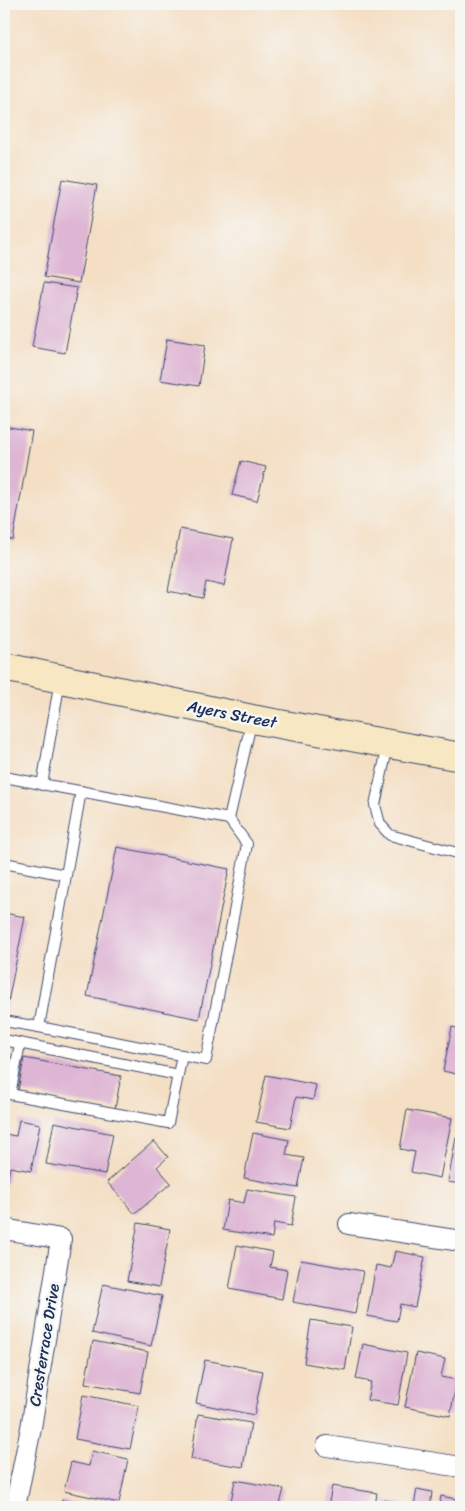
<svg xmlns="http://www.w3.org/2000/svg" width="465" height="1511" viewBox="0 0 465 1511" font-family="Sriracha,sans-serif">
  <style>
    .building { fill: #deb5d4 }
    .lines { fill: none; stroke-linecap: round; stroke-linejoin: round }
    .service-casing { stroke: #3c496d; stroke-width: 12 }
    .minor-casing { stroke: #3c496d; stroke-width: 22 }
    .secondary-casing { stroke: #3c496d; stroke-width: 30 }
    .service { stroke: #fff; stroke-width: 10 }
    .minor { stroke: #fff; stroke-width: 20 }
    .secondary { stroke: #f7e8c3; stroke-width: 28 }
    .labels { text-anchor: middle; dominant-baseline: central; stroke-width: 5; stroke-linejoin: round; paint-order: stroke }
    .street-label { font-size: 16px; fill: #1b2f5e; stroke: #f6f6f2 }
  </style>
  <rect width="100%" height="100%" fill="#f6f6f2"/>
  <filter id="ink" filterUnits="userSpaceOnUse"><feTurbulence type="fractalNoise" baseFrequency=".02" numOctaves="2"/><feDisplacementMap in="SourceGraphic" scale="10" xChannelSelector="R" yChannelSelector="G"/><feConvolveMatrix kernelMatrix="1 2 1 2 8 2 1 2 1" color-interpolation-filters="sRGB"/></filter>
  <filter id="wash" filterUnits="userSpaceOnUse"><feTurbulence type="fractalNoise" baseFrequency=".0096" numOctaves="4" result="noise"/><feDisplacementMap in="SourceGraphic" scale="20" xChannelSelector="R" yChannelSelector="G"/><feGaussianBlur stdDeviation="1.12" result="paint"/><feColorMatrix in="noise" values="0 0 0 0 0 0 0 0 0 0 0 0 0 0 0 0 0 1.4 0 .05"/><feComposite in="paint" operator="in"/></filter>
  <g filter="url(#wash)">
    <rect width="100%" height="100%" fill="#f4dfc4"/>
    <g id="blocks">
      <g class="building">
        <path d="M62,179L97,185L79,283L44,277Z"/>
        <path d="M44,283L77,288L65,353L32,347Z"/>
        <path d="M167,339L205,345L199,386L160,380Z"/>
        <path d="M4,426L32,431L13,540L4,539Z"/>
        <path d="M241,461L266,467L257,501L232,495Z"/>
        <path d="M180,529L233,539L224,586L206,582L203,598L168,591Z"/>
        <path d="M117,847L229,869L199,1019L87,996Z"/>
        <path d="M4,913L25,917L6,1012H4Z"/>
        <path d="M452,1027L461,1029V1075L443,1071Z"/>
        <path d="M24,1058L121,1076L115,1109L18,1091Z"/>
        <path d="M266,1075L316,1085L313,1100L296,1097L290,1128L256,1122Z"/>
        <path d="M407,1110L452,1118L440,1178L411,1172L415,1152L400,1149Z"/>
        <path d="M19,1120L40,1124L31,1171L10,1167L7,1183L4,1182V1134L16,1136Z"/>
        <path d="M54,1122L113,1134L105,1174L46,1164Z"/>
        <path d="M253,1133L289,1140L286,1155L304,1158L298,1188L244,1178Z"/>
        <path d="M456,1137L461,1138V1184L448,1182Z"/>
        <path d="M154,1141L168,1157L157,1167L171,1183L135,1214L107,1182Z"/>
        <path d="M247,1189L296,1197L291,1226L274,1223L272,1238L223,1230L228,1200L244,1203Z"/>
        <path d="M138,1223L170,1229L159,1287L127,1281Z"/>
        <path d="M237,1245L273,1252L270,1267L287,1270L282,1299L229,1289Z"/>
        <path d="M395,1251L425,1257L415,1307L400,1304L397,1321L367,1316L376,1265L391,1268Z"/>
        <path d="M301,1260L363,1271L355,1314L293,1302Z"/>
        <path d="M103,1284L162,1296L151,1346L92,1333Z"/>
        <path d="M311,1320L352,1327L345,1370L304,1363Z"/>
        <path d="M93,1341L148,1352L140,1393L85,1383Z"/>
        <path d="M363,1344L407,1353L398,1405L367,1400L371,1382L356,1379Z"/>
        <path d="M416,1353L445,1359L441,1377L457,1380L450,1416L405,1407Z"/>
        <path d="M205,1360L263,1371L254,1415L196,1403Z"/>
        <path d="M83,1395L139,1406L130,1449L75,1439Z"/>
        <path d="M198,1414L251,1423L243,1467L191,1459Z"/>
        <path d="M92,1451L128,1459L119,1503L64,1491L71,1462L89,1466Z"/>
        <path d="M235,1480L284,1489L280,1504L294,1507H230Z"/>
        <path d="M332,1486L377,1493L375,1507H328Z"/>
        <path d="M417,1489L432,1492L430,1507H383L384,1500L414,1506Z"/>
        <path d="M441,1496L461,1500V1507H439Z"/>
        <path d="M62,1500L94,1506V1507H60Z"/>
      </g>
    </g>
  </g>
  <g filter="url(#ink)">
    <use href="#blocks" fill-opacity="0" stroke="#3c496d" stroke-width="1"/>
    <g class="lines">
      <g class="service-casing">
        <g id="service">
          <path d="M388,745L375,805L380,824L390,835L461,854"/>
          <path d="M4,777L229,819L252,719"/>
          <path d="M42,785L60,680"/>
          <path d="M81,791L39,1027L206,1060L247,844L229,819"/>
          <path d="M4,863L66,875"/>
          <path d="M4,1021L39,1027"/>
          <path d="M4,1040L178,1075L182,1055"/>
          <path d="M4,1093L168,1123L178,1075"/>
          <path d="M10,1094L20,1044"/>
        </g>
      </g>
      <g class="minor-casing">
        <g id="minor">
          <path d="M349,1224L461,1241"/>
          <path d="M4,1229L61,1239L31,1428L15,1507"/>
          <path d="M327,1446L461,1467"/>
        </g>
      </g>
      <g class="secondary-casing">
        <path id="secondary" d="M4,667L252,719L461,757"/>
      </g>
      <use href="#service" class="service"/>
      <use href="#minor" class="minor"/>
      <use href="#secondary" class="secondary"/>
    </g>
  </g>
  <g class="labels">
    <g class="street-label">
      <text transform="translate(232 714) rotate(11)">Ayers Street</text>
      <text transform="translate(44 1345) rotate(-81)">Cresterrace Drive</text>
    </g>
  </g>
  <rect width="465" height="1511" fill="none" stroke="#f6f6f2" stroke-width="20"/>
</svg>
